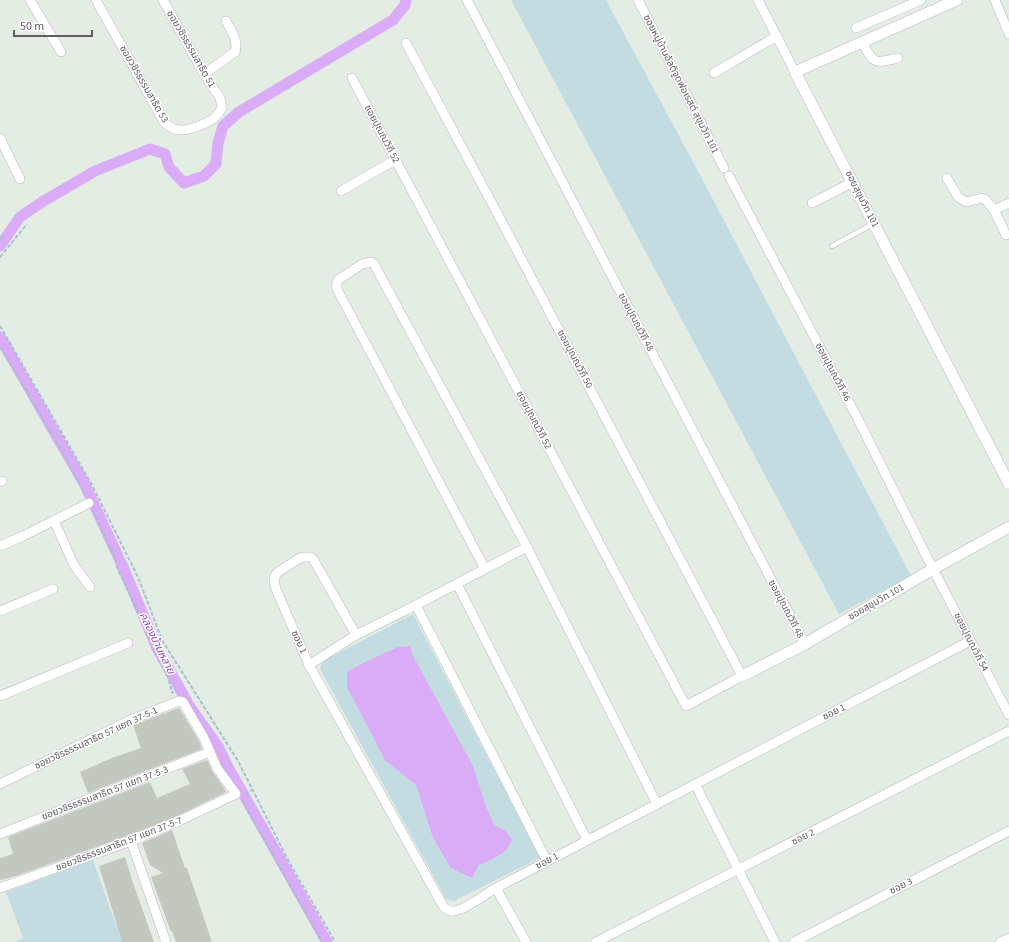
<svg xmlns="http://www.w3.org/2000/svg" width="1009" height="942" viewBox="0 0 1009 942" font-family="'Source Sans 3','Noto Sans Thai',sans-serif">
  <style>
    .green { fill: #c3dce2 }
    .water { fill: #daabf6 }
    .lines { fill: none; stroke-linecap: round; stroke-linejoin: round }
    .canal { stroke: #daabf6; stroke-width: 11 }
    .building { fill: #c2c8c0 }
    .service-casing { stroke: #bbb6bd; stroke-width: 5.5 }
    .minor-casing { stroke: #bbb6bd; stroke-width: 10 }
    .tertiary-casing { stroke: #bbb6bd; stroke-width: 12 }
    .path { stroke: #a7bfd2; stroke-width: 2; stroke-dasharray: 4 2; stroke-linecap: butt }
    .service { stroke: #fff; stroke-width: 4.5 }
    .minor { stroke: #fff; stroke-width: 9 }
    .tertiary { stroke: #fff; stroke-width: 11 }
    .labels { text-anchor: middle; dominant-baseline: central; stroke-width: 3; stroke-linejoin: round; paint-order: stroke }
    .street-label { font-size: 10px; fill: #615c63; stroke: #fff }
    .water-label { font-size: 11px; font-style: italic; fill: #9850b7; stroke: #fff }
  </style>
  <rect width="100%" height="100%" fill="#e4ede4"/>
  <g class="green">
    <path d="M511,0H606L699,173L911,576L839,614Z"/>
    <path d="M413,614L540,858L454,901L446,899L320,669L323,661Z"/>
    <path d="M93,860L122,942H15L23,938L6,892Z"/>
  </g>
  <path class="water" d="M410,646L412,654L473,766L486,807L494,825L506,831L512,840L506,851L491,860L479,865L472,878L451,868L433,838L416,785L385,760L347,687V672L363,663L398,647Z"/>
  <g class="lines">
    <g class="canal">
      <path d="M0,246L20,217L42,202L95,171L150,149L165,154L169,167L184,183L204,176L216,164L218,143L223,126L239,112L393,20L405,5L406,0"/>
      <path d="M0,337L57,437L84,483L123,567L157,648L190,707L219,748L228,767L327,942"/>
    </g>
  </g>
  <g class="building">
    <path d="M179,708L199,741L202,749L88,793L80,772L112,758L141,748L133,725Z"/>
    <path d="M207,760L212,771L222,785L226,792L177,816L138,832L16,876L0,880V858L13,854L8,837L150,782L157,798L190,784L182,769Z"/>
    <path d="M172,830L185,868H187L212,942H176L172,931L171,932L151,877L163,873L150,865L142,843Z"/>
    <path d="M125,857L133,883L154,942H122L99,866Z"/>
  </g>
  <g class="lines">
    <g class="service-casing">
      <path id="service" d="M832,246L873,224"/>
    </g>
    <g class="minor-casing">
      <g id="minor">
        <path d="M30,0L61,52"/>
        <path d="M96,0L164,122C168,126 172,129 178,130C188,131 211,123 217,115C219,113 221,110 222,107L220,98L204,74L163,0"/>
        <path d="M467,0L805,644"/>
        <path d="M638,0L724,168"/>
        <path d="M758,0L795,72"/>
        <path d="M995,0L1009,34"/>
        <path d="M856,28L921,0"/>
        <path d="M862,42C874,64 873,64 898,58"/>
        <path d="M714,73L777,36"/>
        <path d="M204,74L235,52C239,40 231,31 226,21"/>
        <path d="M352,78L686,706L742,676L495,209L406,43"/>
        <path d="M0,138L20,179"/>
        <path d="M729,176L860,423L933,569L1009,715"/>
        <path d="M947,178L958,197L963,200L967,202L982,198L986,200L994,210L1006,235"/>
        <path d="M341,191L395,160"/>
        <path d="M812,203L853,182"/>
        <path d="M994,210L1009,203"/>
        <path d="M0,482L2,481"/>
        <path d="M54,521L74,565L90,587"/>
        <path d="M0,546L23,536L89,503"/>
        <path d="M485,569L338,291C336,287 336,284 338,280L362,264L371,262L374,264L527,547L657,804"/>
        <path d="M457,584L587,840"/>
        <path d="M416,605L547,861"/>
        <path d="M0,611L53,589"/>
        <path d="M356,635L324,578L313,559L310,557H305L300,558L278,572L275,576L274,581L276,589L309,665L443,906C446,909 449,912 454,911C465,910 485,894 496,888L970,641"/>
        <path d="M309,665L356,635L416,605L527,547"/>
        <path d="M0,696L128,643"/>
        <path d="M0,784L130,720L174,703L180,701L183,702L204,738L217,768L236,794L179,821L131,841L0,888"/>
        <path d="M695,784L775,942"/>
        <path d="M0,834L89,799L210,752"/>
        <path d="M131,841L166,942"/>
        <path d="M496,888L526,942"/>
        <path d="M596,942L1009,731"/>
        <path d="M794,942L1009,831"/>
        <path d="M1000,942L1009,938"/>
      </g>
    </g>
    <g class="tertiary-casing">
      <g id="tertiary">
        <path d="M957,0L795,72L1009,484"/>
        <path d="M742,676L805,644L933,569L1009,527"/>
      </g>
    </g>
    <g class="path">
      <path d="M0,239L3,236"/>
      <path d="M0,257L27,224"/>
      <path d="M0,326L92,485L138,577L162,640L238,761L288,860L335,942"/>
      <path d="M0,347L67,459L85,495"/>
      <path d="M93,511L116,559V565L168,677L172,692L174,693"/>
      <path d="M245,794L252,790"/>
      <path d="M242,800L322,942"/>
    </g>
    <use href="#service" class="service"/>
    <use href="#minor" class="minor"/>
    <use href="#tertiary" class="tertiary"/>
  </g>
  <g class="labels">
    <g class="street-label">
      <text transform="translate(191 49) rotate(60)">ซอยวชิรธรรมสาธิต 51</text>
      <text transform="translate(144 84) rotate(60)">ซอยวชิรธรรมสาธิต 53</text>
      <text transform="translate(681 84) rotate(63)">ซอยหมู่บ้านอัลติจูดฟอเรสต์ สุขุมวิท 101</text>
      <text transform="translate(382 134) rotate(62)">ซอยปุณณวิถี 52</text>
      <text transform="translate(862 199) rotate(63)">ซอยสุขุมวิท 101</text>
      <text transform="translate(636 322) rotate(62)">ซอยปุณณวิถี 48</text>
      <text transform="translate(575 359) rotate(62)">ซอยปุณณวิถี 50</text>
      <text transform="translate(833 372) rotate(62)">ซอยปุณณวิถี 46</text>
      <text transform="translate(534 420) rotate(62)">ซอยปุณณวิถี 52</text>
      <text transform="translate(876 602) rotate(-30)">ซอยสุขุมวิท 101</text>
      <text transform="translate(786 609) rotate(62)">ซอยปุณณวิถี 48</text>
      <text transform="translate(299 642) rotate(66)">ซอย 1</text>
      <text transform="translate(971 642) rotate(63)">ซอยปุณณวิถี 54</text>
      <text transform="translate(834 712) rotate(-27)">ซอย 1</text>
      <text transform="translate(96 738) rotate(-25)">ซอยวชิรธรรมสาธิต 57 แยก 37-5-1</text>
      <text transform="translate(105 793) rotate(-21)">ซอยวชิรธรรมสาธิต 57 แยก 37-5-3</text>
      <text transform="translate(803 837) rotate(-27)">ซอย 2</text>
      <text transform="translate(119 844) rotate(-21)">ซอยวชิรธรรมสาธิต 57 แยก 37-5-7</text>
      <text transform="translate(547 861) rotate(-28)">ซอย 1</text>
      <text transform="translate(901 886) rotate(-27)">ซอย 3</text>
    </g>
    <g class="water-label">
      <text transform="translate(157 643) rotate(64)">คลองบ้านหลาย</text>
    </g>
  </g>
  <path d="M14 30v6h78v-6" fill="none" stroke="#615c63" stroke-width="2"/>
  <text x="20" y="30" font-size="12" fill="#615c63" stroke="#ffffff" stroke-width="3" paint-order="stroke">50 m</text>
</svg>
